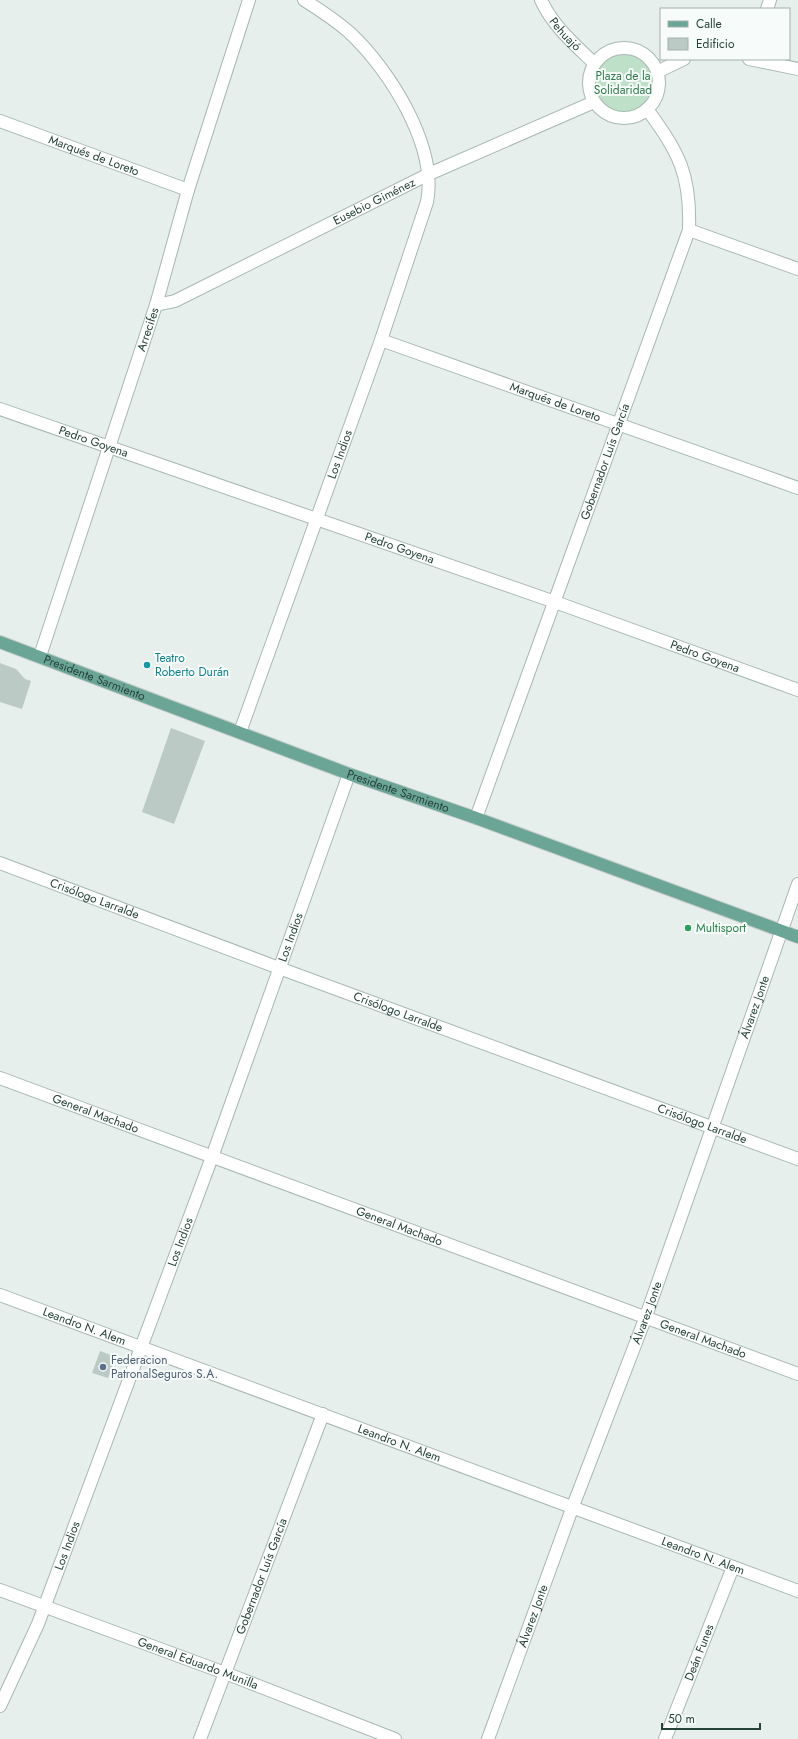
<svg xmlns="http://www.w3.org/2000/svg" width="798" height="1739" viewBox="0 0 798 1739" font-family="Jost,sans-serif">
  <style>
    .green { fill: #bfe0c8 }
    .building { fill: #bbcac4 }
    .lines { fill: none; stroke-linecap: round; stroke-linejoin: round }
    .minor-casing { stroke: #a8b8b2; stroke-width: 14 }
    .major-casing { stroke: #c2cac8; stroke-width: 14 }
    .minor { stroke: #fff; stroke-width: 12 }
    .major { stroke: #6aa596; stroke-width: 12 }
    .culture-dot { fill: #0f9aa8; stroke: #f7fbf9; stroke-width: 1.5 }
    .leisure-dot { fill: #2e9e5b; stroke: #f7fbf9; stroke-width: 1.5 }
    .service-dot { fill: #5c6f8a; stroke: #f7fbf9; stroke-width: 1.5 }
    .labels { text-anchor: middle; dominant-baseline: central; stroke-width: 4; stroke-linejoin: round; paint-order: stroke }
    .street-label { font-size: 12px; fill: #24423a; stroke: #f7fbf9 }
    .park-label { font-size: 12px; fill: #2d7a4b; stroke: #f7fbf9 }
    .culture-label { font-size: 12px; fill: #0d838f; stroke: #f7fbf9; text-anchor: start }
    .leisure-label { font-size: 12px; fill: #27864d; stroke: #f7fbf9; text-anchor: start }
    .service-label { font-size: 12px; fill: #4e5e75; stroke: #f7fbf9; text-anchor: start }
  </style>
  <rect width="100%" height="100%" fill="#e6efeb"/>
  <circle class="green" cx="623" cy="83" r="32"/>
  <g class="building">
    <path d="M0,663L16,669L25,679L31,681L22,709L0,702Z"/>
    <path d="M171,728L205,741L174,824L142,812Z"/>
    <path d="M100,1351L111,1355L114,1361L108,1378L92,1373Z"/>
  </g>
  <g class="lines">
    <g class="minor-casing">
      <g id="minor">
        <path id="s1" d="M541,0C553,26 574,44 594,63"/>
        <path d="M767,9L770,0"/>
        <circle cx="624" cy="83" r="35"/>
        <path d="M749,59L798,69"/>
        <path d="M657,72L684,59"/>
        <path id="s2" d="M0,121L188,190"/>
        <path d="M689,230L798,269"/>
        <path id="s3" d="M156,305L175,301L429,174L594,102"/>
        <path id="s4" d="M381,340L798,488"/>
        <path id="s5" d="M0,409L555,602L798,690"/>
        <path id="s6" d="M40,656L156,305L188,190L249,0"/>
        <path id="s7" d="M240,732L381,340L427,202C438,146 389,69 349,32C335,20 320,10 304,0"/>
        <path id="s8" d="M476,818C548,622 617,426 689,230C691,174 679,153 647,109"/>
        <path id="s9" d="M0,863L279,968L798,1159"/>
        <path id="s10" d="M0,1078L798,1374"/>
        <path id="s11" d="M0,1295L798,1591"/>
        <path id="s12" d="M0,1590L225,1673L395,1739"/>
        <path id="s13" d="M0,1706L38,1624L212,1157L349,774"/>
        <path id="s14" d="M200,1739L323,1414"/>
        <path id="s15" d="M488,1739L573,1506L645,1319L798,884"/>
        <path id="s16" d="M665,1739L733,1567"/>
      </g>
    </g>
    <g class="major-casing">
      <g id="major">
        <path id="s17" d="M0,642L349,774L476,818L798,937"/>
      </g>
    </g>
    <use href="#minor" class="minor"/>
    <use href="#major" class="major"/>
  </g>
  <circle class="culture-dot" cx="147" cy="665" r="4"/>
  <circle class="leisure-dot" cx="688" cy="928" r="4"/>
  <circle class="service-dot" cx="103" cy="1367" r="4"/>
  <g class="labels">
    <g class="street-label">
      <text stroke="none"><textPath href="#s1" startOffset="42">Pehuajó</textPath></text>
      <text stroke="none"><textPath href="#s2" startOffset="100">Marqués de Loreto</textPath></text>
      <text stroke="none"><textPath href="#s3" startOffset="242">Eusebio Giménez</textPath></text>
      <text stroke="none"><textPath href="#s6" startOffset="344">Arrecifes</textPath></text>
      <text stroke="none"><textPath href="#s4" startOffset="185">Marqués de Loreto</textPath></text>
      <text stroke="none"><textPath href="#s5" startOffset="99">Pedro Goyena</textPath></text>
      <text stroke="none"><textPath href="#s7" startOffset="295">Los Indios</textPath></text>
      <text stroke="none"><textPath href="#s8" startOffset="379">Gobernador Luís García</textPath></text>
      <text stroke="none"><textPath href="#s5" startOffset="423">Pedro Goyena</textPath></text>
      <text stroke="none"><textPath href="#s5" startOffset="747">Pedro Goyena</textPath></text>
      <text stroke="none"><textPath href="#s17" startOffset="101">Presidente Sarmiento</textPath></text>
      <text stroke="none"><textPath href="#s17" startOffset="425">Presidente Sarmiento</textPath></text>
      <text stroke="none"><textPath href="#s9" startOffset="101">Crisólogo Larralde</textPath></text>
      <text stroke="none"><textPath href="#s13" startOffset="822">Los Indios</textPath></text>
      <text stroke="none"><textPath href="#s15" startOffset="779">Álvarez Jonte</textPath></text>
      <text stroke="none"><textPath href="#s9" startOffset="425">Crisólogo Larralde</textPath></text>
      <text stroke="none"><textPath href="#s10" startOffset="102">General Machado</textPath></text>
      <text stroke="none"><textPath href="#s9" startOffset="749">Crisólogo Larralde</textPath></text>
      <text stroke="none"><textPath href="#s10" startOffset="426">General Machado</textPath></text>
      <text stroke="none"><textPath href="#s13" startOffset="498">Los Indios</textPath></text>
      <text stroke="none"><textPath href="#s15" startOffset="455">Álvarez Jonte</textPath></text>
      <text stroke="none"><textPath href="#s11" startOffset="90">Leandro N. Alem</textPath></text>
      <text stroke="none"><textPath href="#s10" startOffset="750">General Machado</textPath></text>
      <text stroke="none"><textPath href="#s11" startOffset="426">Leandro N. Alem</textPath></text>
      <text stroke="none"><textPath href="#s13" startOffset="174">Los Indios</textPath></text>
      <text stroke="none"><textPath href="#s11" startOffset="750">Leandro N. Alem</textPath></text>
      <text stroke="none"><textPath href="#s14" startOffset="174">Gobernador Luís García</textPath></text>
      <text stroke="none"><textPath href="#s15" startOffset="131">Álvarez Jonte</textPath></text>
      <text stroke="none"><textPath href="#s16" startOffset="93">Deán Funes</textPath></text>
      <text stroke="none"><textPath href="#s12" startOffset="211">General Eduardo Munilla</textPath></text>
    </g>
    <g class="park-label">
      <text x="623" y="76">Plaza de la<tspan x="623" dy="14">Solidaridad</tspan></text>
    </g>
    <g class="culture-label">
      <text x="155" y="658">Teatro<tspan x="155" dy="14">Roberto Durán</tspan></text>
    </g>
    <g class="leisure-label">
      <text x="696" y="928">Multisport</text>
    </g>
    <g class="service-label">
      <text x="111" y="1360">Federacion<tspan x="111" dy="14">PatronalSeguros S.A.</tspan></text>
    </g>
  </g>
  <rect x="660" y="8" width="130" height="52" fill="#f7fbf9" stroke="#a3b1ad"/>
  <rect x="668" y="21" width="20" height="6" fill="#6aa596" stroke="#a3b1ad"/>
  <text x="696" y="28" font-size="12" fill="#24423a">Calle</text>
  <rect x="668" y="38" width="20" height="12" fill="#bbcac4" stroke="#a3b1ad"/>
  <text x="696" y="48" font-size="12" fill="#24423a">Edificio</text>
  <path d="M662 1723v6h98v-6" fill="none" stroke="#24423a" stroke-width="2"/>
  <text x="668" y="1723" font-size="12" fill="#24423a" stroke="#f7fbf9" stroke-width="3" paint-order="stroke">50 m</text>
</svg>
